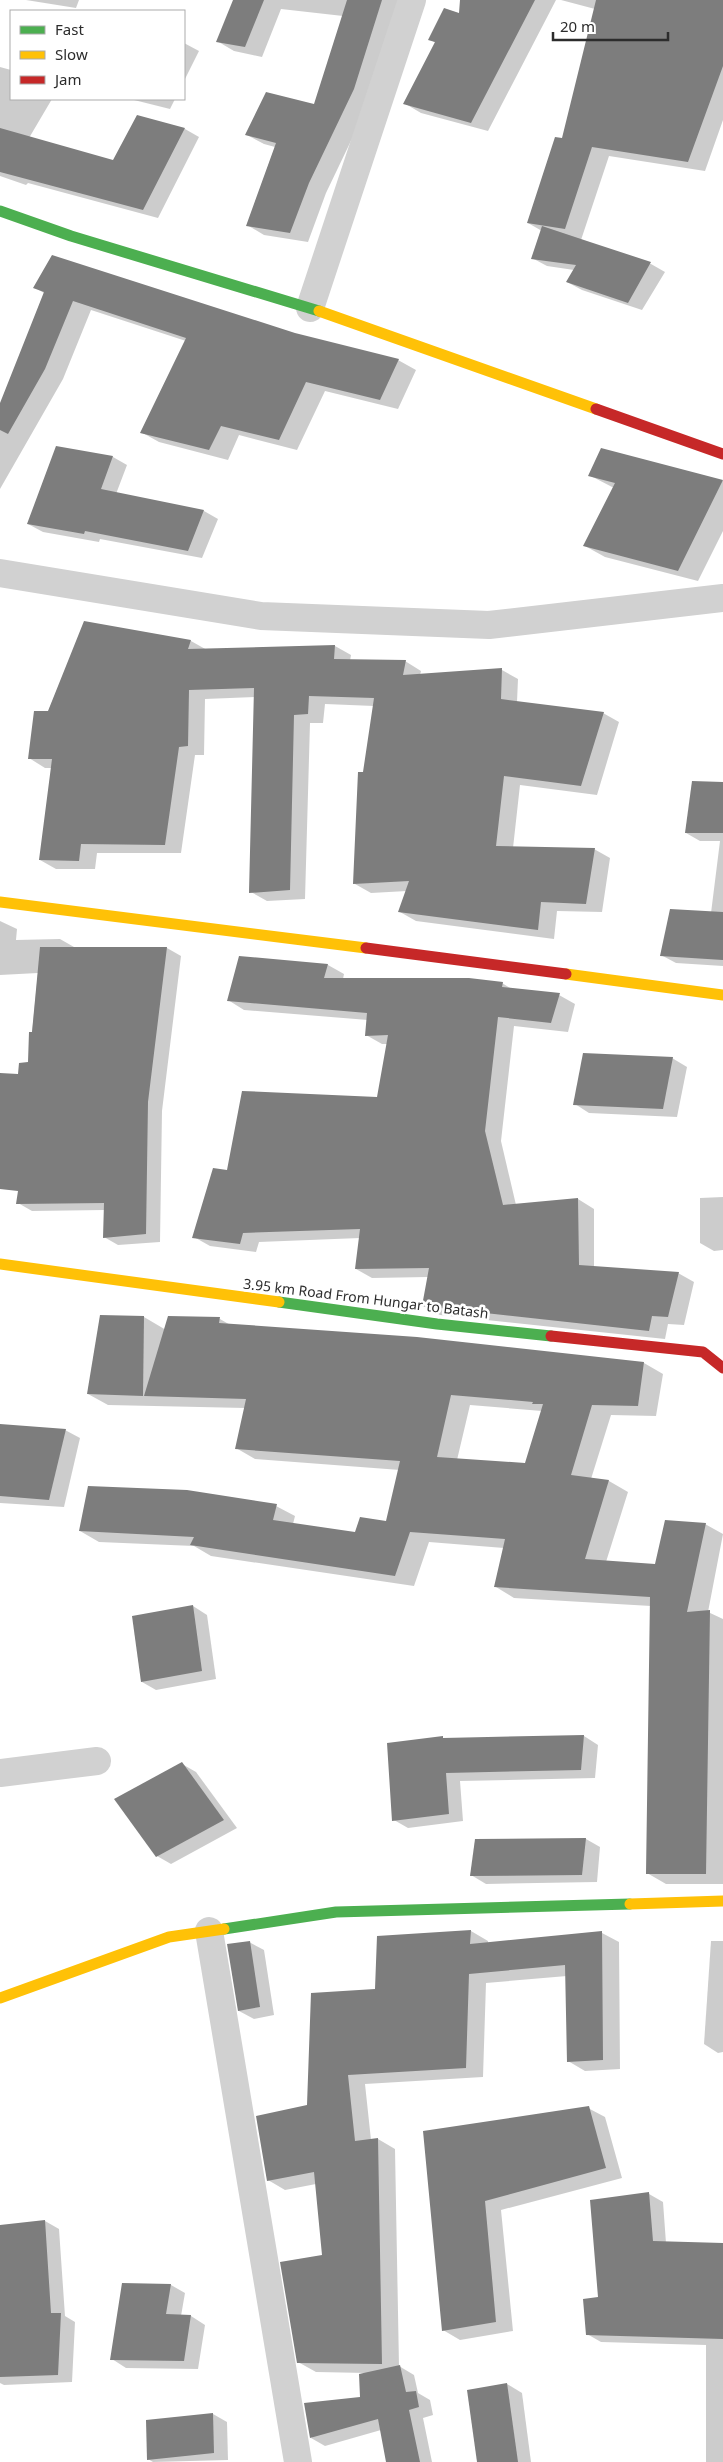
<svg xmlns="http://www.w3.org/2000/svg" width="723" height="2462" viewBox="0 0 723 2462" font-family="'Noto Sans',sans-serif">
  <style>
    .shadow { fill: #0003; fill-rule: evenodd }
    .building { fill: #7d7d7d; fill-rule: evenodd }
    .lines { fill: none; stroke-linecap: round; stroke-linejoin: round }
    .street { stroke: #d1d1d1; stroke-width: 28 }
    .fast { stroke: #4caf50; stroke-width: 11 }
    .slow { stroke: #ffc107; stroke-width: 11 }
    .jam { stroke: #c62828; stroke-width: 11 }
    .labels { text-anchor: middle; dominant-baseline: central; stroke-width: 5; stroke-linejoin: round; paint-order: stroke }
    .street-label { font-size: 14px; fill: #2c2c2c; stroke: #fff }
  </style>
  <rect width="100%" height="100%" fill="#fff"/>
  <g class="shadow">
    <path d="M26,0H79L76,8Z"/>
    <path d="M234,0H402L371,99L326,193L308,242L264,235L247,225L275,147L264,144L247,135L315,106L343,16L281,9L262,57L234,51L217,41Z"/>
    <path d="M469,0H556L488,131L421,113L404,103L436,43L429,39L462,15Z"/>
    <path d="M561,0H723V120L705,171L609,156L581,240L651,264L665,272L642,310L582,290L567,282L574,270L547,266L532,258L542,231L528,223L563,140L595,9Z"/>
    <path d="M184,43L199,51L184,81Z"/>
    <path d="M0,67L11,70V99H52L29,138L114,161L138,116L185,129L199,137L158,218L28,183L26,185L0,176Z"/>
    <path d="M130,99H175L170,109Z"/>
    <path d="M34,287L295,335L398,360L416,370L398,409L325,391L297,450L239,435L228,460L159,442L141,432L186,341L91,310L63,379L0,489V407L44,293Z"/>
    <path d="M56,448L113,457L127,465L116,494L204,511L218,519L202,558L100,539L99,542L43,532L28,524Z"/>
    <path d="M602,450L723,481V531L698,581L605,557L585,546L614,488L589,475Z"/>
    <path d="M85,622L191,641L207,650L335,646L351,655L350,661H405L421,671L420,675L502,670L518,679L517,702L603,713L619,722L597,795L520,785L513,848L594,849L610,858L602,912L557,911L554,939L416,921L400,912L407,891L371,893L355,884L364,773L374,706L325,704L323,723H310L305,899L267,901L251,892L255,697L205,699L204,755H195L181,853H97L95,869H56L40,860L53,768H45L29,758Z"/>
    <path d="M723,783V966L676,963L661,955L711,913L720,841H700L686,833Z"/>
    <path d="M0,921L17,929L16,940L60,939L74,947L167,948L181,956L162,1111L160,1242L118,1245L104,1237L105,1210L32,1211L18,1203L25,1141L0,1139V1074L19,1075L29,1063L38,973L0,975Z"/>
    <path d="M240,957L328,965L344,974L343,979L502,983L513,990L559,995L575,1004L568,1032L514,1026L501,1141L516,1205L578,1199L594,1209V1267L678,1273L694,1282L684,1325L668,1324L665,1339L440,1315L423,1306L428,1277L372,1278L356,1269L360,1238L259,1242L256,1252L210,1246L194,1237L228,1172L378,1098L388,1044H382L366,1035L368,1020L244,1010L228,1000Z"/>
    <path d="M672,1058L687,1067L677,1117L589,1113L575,1104Z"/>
    <path d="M723,1197V1250L714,1251L700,1243V1198Z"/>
    <path d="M101,1317H144L166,1330L220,1319L232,1326L417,1338L644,1363L663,1374L656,1416L611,1415L591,1479L609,1481L628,1492L606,1562L656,1565L705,1524L723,1534L708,1612L723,1619V1884H666L647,1873L651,1606L514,1598L496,1587L504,1548L429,1542L414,1586L211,1556L194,1546L99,1542L80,1531L276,1506L295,1516L293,1524L356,1534L387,1523L400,1470L255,1459L236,1448L245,1408L108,1405L88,1394ZM470,1405L542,1411L526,1464L457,1460Z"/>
    <path d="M0,1425L65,1430L80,1438L64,1507L0,1503Z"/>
    <path d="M193,1606L207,1615L216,1679L156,1690L142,1682Z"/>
    <path d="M584,1736L598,1745L595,1778L460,1781L463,1821L408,1828L394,1820L443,1738L446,1740Z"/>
    <path d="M182,1764L196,1772L237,1828L171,1864L157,1856Z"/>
    <path d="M586,1839L600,1847L597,1882L486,1884L471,1875L476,1840Z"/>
    <path d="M471,1931L488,1941V1943L602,1933L619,1942L620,2069L585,2071L568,2061L567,1976L486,1983L483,2077L365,2084L371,2140L378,2139L395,2149L399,2366L414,2375L418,2393L430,2400L433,2415L423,2418L432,2462H388L381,2430L325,2446L311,2438L361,2398L367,2373L316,2372L298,2362L323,2256L316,2184L285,2190L268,2180L308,2106L376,1990Z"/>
    <path d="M711,1941H723V2052L718,2053L704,2044Z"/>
    <path d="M249,1942L264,1950L274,2015L254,2019L239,2011Z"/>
    <path d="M588,2108L605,2117L622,2178L501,2210L513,2331L460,2340L443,2330L424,2132Z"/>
    <path d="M649,2194L663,2202L666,2243L723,2245V2462H706V2345L601,2342L587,2334L600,2298Z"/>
    <path d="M45,2221L59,2229L65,2316L75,2322L72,2382L4,2385L0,2383V2227Z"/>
    <path d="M123,2284L171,2285L185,2293L181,2316H191L205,2325L198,2369L126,2368L112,2359Z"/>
    <path d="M507,2384L522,2393L531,2462H478L468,2391Z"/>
    <path d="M213,2414L227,2422L228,2460L153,2462L148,2459Z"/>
  </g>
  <g class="building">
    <path d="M233,0H264L245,47L216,42Z"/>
    <path d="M347,0H382L354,89L309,183L290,233L246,226L276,143L245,135L266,92L314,104Z"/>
    <path d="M460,0H535L471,123L403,104L435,42L428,40L444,8L459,13Z"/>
    <path d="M596,0H723V66L688,162L592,147L565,229L527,223L555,137L562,138Z"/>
    <path d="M137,115L185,128L143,210L0,172V128L113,160Z"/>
    <path d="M542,226L590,242L651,262L628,303L566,282L576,265L531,259Z"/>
    <path d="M52,255L295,333L399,359L380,400L306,382L279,440L221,426L209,450L140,433L186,338L73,301L45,369L8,434L0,430V403L44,292L33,288Z"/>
    <path d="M56,446L113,456L101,489L204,510L188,551L85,531L84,534L27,524Z"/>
    <path d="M601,448L723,480L678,571L583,546L615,483L588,476Z"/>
    <path d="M84,621L191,640L188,649L335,645L334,659L406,660L403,675L502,668L501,699L604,712L581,786L504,776L496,846L595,848L586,904L541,902L538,930L398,912L409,881L353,884L358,772H363L374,698L309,696L308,714L294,715L290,890L249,893L254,688L189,690L188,746L179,747L165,845L81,844L79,861L39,860L52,759H28L34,711H48Z"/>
    <path d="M692,781L723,782V833H685Z"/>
    <path d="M670,909L723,912V960L660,956Z"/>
    <path d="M40,947H167L148,1102L146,1234L103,1238L104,1203L16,1204L18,1191L0,1189V1073L18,1074L19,1063L28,1062L29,1032H32Z"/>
    <path d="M239,956L328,964L324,978H469L503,982L502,987L560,993L551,1023L498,1017L485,1131L503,1205L578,1198L579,1265L679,1272L668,1317L652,1316L649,1331L422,1306L429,1268L355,1269L360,1229L243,1233L240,1244L192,1238L213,1168L227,1170L242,1091L377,1097L388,1035L365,1036L367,1013L227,1001Z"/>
    <path d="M583,1053L673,1057L663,1109L573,1105Z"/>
    <path d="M100,1315L144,1316L143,1396L87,1394Z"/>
    <path d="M168,1316L220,1317L219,1323L417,1337L644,1362L638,1406L592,1405L571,1475L609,1480L585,1559L655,1564L665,1520L706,1523L687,1612L710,1610L706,1874H646L650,1597L494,1587L505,1539L410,1532L395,1576L190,1545L194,1537L79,1531L88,1486L187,1490L277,1504L273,1520L355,1532L360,1517L386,1521L400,1461L235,1449L246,1399L144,1396ZM451,1395L533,1402L532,1404H543L525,1463L437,1457Z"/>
    <path d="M0,1424L66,1429L49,1500L0,1496Z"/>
    <path d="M193,1605L202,1671L141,1682L132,1616Z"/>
    <path d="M584,1735L581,1770L446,1773L449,1814L392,1821L387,1743L443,1736V1738Z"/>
    <path d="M182,1762L224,1820L156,1857L114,1799Z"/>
    <path d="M586,1838L582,1875L470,1876L475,1839Z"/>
    <path d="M471,1930L470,1944L602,1931L603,2060L567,2062L565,1965L469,1974L466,2068L348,2075L355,2141L378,2138L382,2364L297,2363L280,2262L322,2255L314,2172L267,2181L256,2116L307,2105L311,1993L375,1989L377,1936Z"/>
    <path d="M250,1941L260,2007L238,2011L227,1944Z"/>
    <path d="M589,2106L606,2168L485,2201L496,2322L442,2331L423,2131Z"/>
    <path d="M649,2192L653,2241L723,2243V2339L586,2335L583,2299L598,2297L590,2200Z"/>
    <path d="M45,2220L51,2313H61L58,2375L0,2377V2225Z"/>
    <path d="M122,2283L171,2284L166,2314L191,2315L184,2361L110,2360Z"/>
    <path d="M400,2365L406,2392L416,2391L419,2407L409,2410L420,2462H386L378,2419L310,2438L304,2403L360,2397L359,2374Z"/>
    <path d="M507,2383L518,2462H477L467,2390Z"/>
    <path d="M213,2413L214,2453L147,2460L146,2420Z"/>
  </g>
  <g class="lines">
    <g class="street">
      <path d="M310,308L412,0"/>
      <path d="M0,573L261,616L489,625L723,598"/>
      <path d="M0,1773L97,1761"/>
      <path d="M209,1931L298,2462"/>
    </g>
    <g class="fast">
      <path d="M0,211L71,236L319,311"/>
      <path d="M279,1302L437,1324L551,1336"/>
      <path d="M224,1929L336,1912L630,1904"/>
    </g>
    <g class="slow">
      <path d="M319,311L596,409"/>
      <path d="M0,902L366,948"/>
      <path d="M566,974L723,995"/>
      <path d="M0,1264L279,1302"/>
      <path d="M630,1904L723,1901"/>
      <path d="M0,1998L169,1937L224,1929"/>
    </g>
    <g class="jam">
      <path d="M596,409L723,454"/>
      <path d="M366,948L566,974"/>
      <path d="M551,1336L703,1352L723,1368"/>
    </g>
  </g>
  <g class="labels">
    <g class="street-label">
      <text transform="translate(366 1298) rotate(7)">3.95 km Road From Hungar to Batash</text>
    </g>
  </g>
  <rect x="10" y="10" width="175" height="90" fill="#ffffff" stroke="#ababab"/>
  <rect x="20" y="26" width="25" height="8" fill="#4caf50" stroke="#ababab"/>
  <text x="55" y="35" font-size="15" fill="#2c2c2c">Fast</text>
  <rect x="20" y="51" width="25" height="8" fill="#ffc107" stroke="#ababab"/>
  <text x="55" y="60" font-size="15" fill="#2c2c2c">Slow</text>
  <rect x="20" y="76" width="25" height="8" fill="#c62828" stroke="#ababab"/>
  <text x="55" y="85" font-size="15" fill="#2c2c2c">Jam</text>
  <path d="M553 32v8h115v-8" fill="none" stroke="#2c2c2c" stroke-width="2.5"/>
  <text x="560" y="32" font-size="15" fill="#2c2c2c" stroke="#ffffff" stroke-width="4" paint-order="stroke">20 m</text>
</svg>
